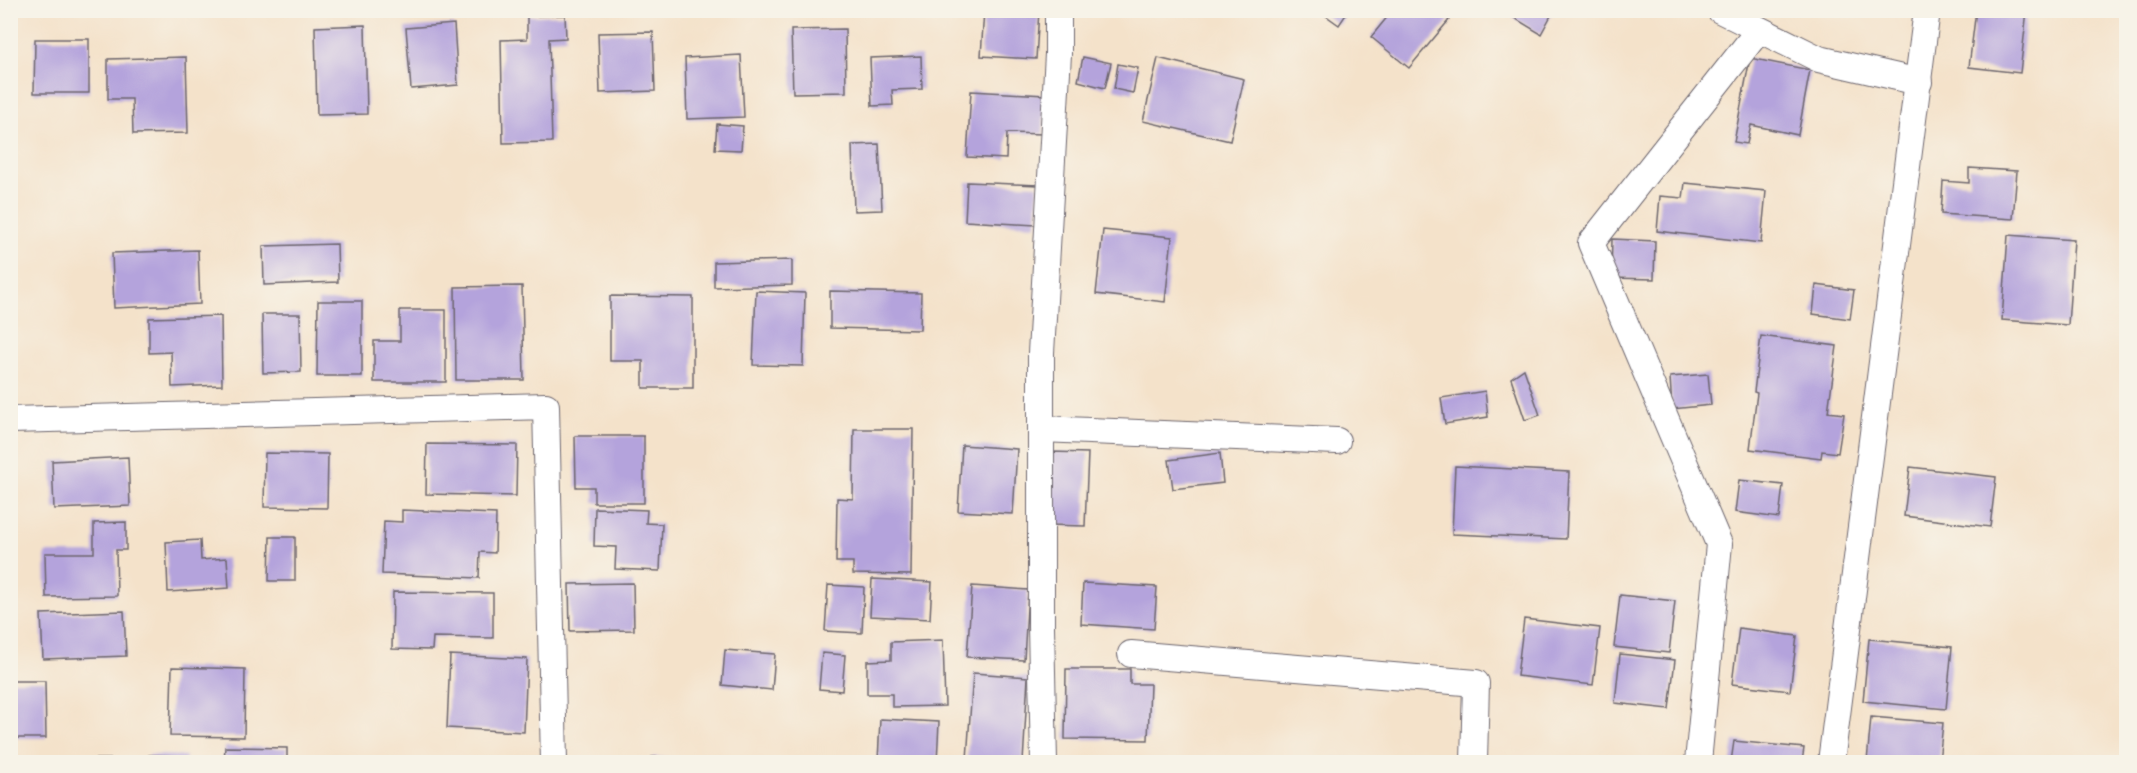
<svg xmlns="http://www.w3.org/2000/svg" width="2137" height="773" viewBox="0 0 2137 773" font-family="'Gentium Book Plus',serif">
  <style>
    .building { fill: #b4a3dc }
    .lines { fill: none; stroke-linecap: round; stroke-linejoin: round }
    .minor-casing { stroke: #6c656d; stroke-width: 28 }
    .minor { stroke: #fff; stroke-width: 26 }
  </style>
  <rect width="100%" height="100%" fill="#f7f3e8"/>
  <filter id="ink" filterUnits="userSpaceOnUse"><feTurbulence type="fractalNoise" baseFrequency=".0167" numOctaves="2"/><feDisplacementMap in="SourceGraphic" scale="12" xChannelSelector="R" yChannelSelector="G"/><feConvolveMatrix kernelMatrix="1 2 1 2 8 2 1 2 1" color-interpolation-filters="sRGB"/></filter>
  <filter id="wash" filterUnits="userSpaceOnUse"><feTurbulence type="fractalNoise" baseFrequency=".008" numOctaves="4" result="noise"/><feDisplacementMap in="SourceGraphic" scale="24" xChannelSelector="R" yChannelSelector="G"/><feGaussianBlur stdDeviation="1.35" result="paint"/><feColorMatrix in="noise" values="0 0 0 0 0 0 0 0 0 0 0 0 0 0 0 0 0 1.4 0 .05"/><feComposite in="paint" operator="in"/></filter>
  <g filter="url(#wash)">
    <rect width="100%" height="100%" fill="#f4e2ca"/>
    <g id="blocks">
      <g class="building">
        <path d="M984,10H1039L1036,59L981,56Z"/>
        <path d="M1318,10H1349L1339,25Z"/>
        <path d="M1393,10H1437L1449,20L1409,68L1371,37Z"/>
        <path d="M1501,10H1554L1541,34Z"/>
        <path d="M1976,10H2027L2020,73L1969,67Z"/>
        <path d="M565,15L566,38L549,39L552,142L503,143L501,40L527,39V16Z"/>
        <path d="M454,24L458,85L411,89L406,28Z"/>
        <path d="M365,25L367,114L317,115L315,27Z"/>
        <path d="M845,29L846,92L793,93L791,30Z"/>
        <path d="M653,32L655,91L600,93L598,33Z"/>
        <path d="M35,39H89V93H34Z"/>
        <path d="M741,55L744,117L687,119L685,58Z"/>
        <path d="M921,56L922,89L892,90L893,105L872,106L870,58Z"/>
        <path d="M186,57L188,133L133,134L132,99H108V59Z"/>
        <path d="M1083,57L1111,63L1105,88L1078,81Z"/>
        <path d="M1158,58L1244,79L1230,141L1143,121Z"/>
        <path d="M1750,58L1810,70L1798,135L1751,125L1747,144L1734,142Z"/>
        <path d="M1118,64L1138,68L1133,93L1114,89Z"/>
        <path d="M971,91L1045,95L1043,134L1007,133L1006,159L967,157Z"/>
        <path d="M717,124L743,126L741,150L715,149Z"/>
        <path d="M879,144L882,210L854,211L852,145Z"/>
        <path d="M1969,168L2017,171L2013,219L1941,214L1943,181L1969,183Z"/>
        <path d="M967,182L1038,185L1036,225L965,221Z"/>
        <path d="M1685,183L1766,191L1761,243L1657,231L1660,196L1683,198Z"/>
        <path d="M1103,230L1172,237L1165,302L1096,294Z"/>
        <path d="M2008,235L2074,240L2068,325L2002,320Z"/>
        <path d="M1612,239L1655,241L1654,279L1611,278Z"/>
        <path d="M337,244L338,282L264,285L263,246Z"/>
        <path d="M198,250L200,304L114,308L112,253Z"/>
        <path d="M792,260V285L714,287V262Z"/>
        <path d="M1816,285L1854,290L1850,319L1813,314Z"/>
        <path d="M522,286L524,380H456L455,287Z"/>
        <path d="M756,291L805,293L803,366L753,365Z"/>
        <path d="M830,291L921,293L920,330L830,328Z"/>
        <path d="M610,296L693,297V388H643V361H610Z"/>
        <path d="M318,301H362V376H317Z"/>
        <path d="M400,310H446V382H374V341H400Z"/>
        <path d="M262,314H300L301,372L263,373Z"/>
        <path d="M221,316L222,385L172,387L171,352L149,353V318Z"/>
        <path d="M1761,336L1837,346L1828,412L1844,414L1838,453L1822,451L1821,458L1750,449L1757,393L1754,392Z"/>
        <path d="M1524,369L1540,415L1525,420L1511,378Z"/>
        <path d="M1708,374L1711,405L1672,409L1670,377Z"/>
        <path d="M1485,391L1488,417L1445,424L1441,398Z"/>
        <path d="M854,429H913L911,575L853,574V562H836L837,498L853,499Z"/>
        <path d="M575,436H644V503H594V487H576Z"/>
        <path d="M427,444L517,445L516,496L426,494Z"/>
        <path d="M962,445L1017,449L1013,514L958,511Z"/>
        <path d="M1051,452L1088,453L1085,526L1048,525Z"/>
        <path d="M265,453L328,454L327,508L264,507Z"/>
        <path d="M1220,453L1223,483L1173,489L1169,460Z"/>
        <path d="M128,457L130,506L54,509L52,461Z"/>
        <path d="M1455,466L1569,472L1566,539L1452,534Z"/>
        <path d="M1910,467L1996,477L1990,527L1904,516Z"/>
        <path d="M1739,480L1783,485L1779,518L1735,512Z"/>
        <path d="M595,508L647,510L646,523L662,524L660,571L615,569L616,547L594,546Z"/>
        <path d="M402,510L496,514L495,553L480,552L479,578L382,574L384,521L402,522Z"/>
        <path d="M126,522V550H116L117,596L46,597L45,553H94V523Z"/>
        <path d="M270,537H295V581H269Z"/>
        <path d="M200,540L201,560L227,558L229,588L168,592L166,542Z"/>
        <path d="M872,579L932,582L930,619L870,616Z"/>
        <path d="M633,583L634,630L570,631L569,584Z"/>
        <path d="M1083,583L1157,587L1154,629L1081,624Z"/>
        <path d="M828,585L864,587L862,633L825,631Z"/>
        <path d="M972,586L1028,590L1024,660L967,657Z"/>
        <path d="M393,592L493,593V638L433,637L432,650L392,649Z"/>
        <path d="M1620,595L1675,601L1669,653L1614,647Z"/>
        <path d="M124,611L126,656L43,659L41,614Z"/>
        <path d="M1524,619L1600,628L1593,685L1517,676Z"/>
        <path d="M1739,628L1797,636L1790,691L1732,684Z"/>
        <path d="M1869,639L1952,647L1946,709L1863,701Z"/>
        <path d="M943,640L945,706L892,707V694H867V661L891,660V642Z"/>
        <path d="M725,650L775,654L772,690L722,685Z"/>
        <path d="M822,653L845,655L842,691L819,689Z"/>
        <path d="M1620,654L1675,660L1669,709L1615,703Z"/>
        <path d="M450,655L527,659L524,732L447,728Z"/>
        <path d="M172,667L245,669L244,737L170,736Z"/>
        <path d="M1066,669H1130V684H1150L1148,740L1065,739Z"/>
        <path d="M973,673L1028,677L1023,762L967,759Z"/>
        <path d="M10,681H45L46,738H10Z"/>
        <path d="M1871,717L1943,723L1939,762H1867Z"/>
        <path d="M880,719L939,722L937,762H878Z"/>
        <path d="M1734,741L1804,748L1802,762H1731Z"/>
        <path d="M225,747L287,748V762H224Z"/>
        <path d="M149,755L186,756L185,762H148Z"/>
        <path d="M652,757L700,759V762H652Z"/>
        <path d="M1333,758L1386,760V762H1332Z"/>
        <rect x="78" y="759" width="52" height="3"/>
      </g>
    </g>
  </g>
  <g filter="url(#ink)">
    <use href="#blocks" fill-opacity="0" stroke="#6c656d" stroke-width="1.5"/>
    <g class="lines">
      <g class="minor-casing">
        <g id="minor">
          <path d="M1720,10L1819,59L1919,82"/>
          <path d="M10,420L546,406L554,762"/>
          <path d="M1041,429L1337,441"/>
          <path d="M1131,654L1476,683L1474,762"/>
          <path d="M1044,762L1041,627V353L1058,54V10"/>
          <path d="M1698,762L1719,544L1591,243L1759,30"/>
          <path d="M1831,762L1927,10"/>
        </g>
      </g>
      <use href="#minor" class="minor"/>
    </g>
  </g>
  <rect width="2137" height="773" fill="none" stroke="#f7f3e8" stroke-width="36"/>
</svg>
